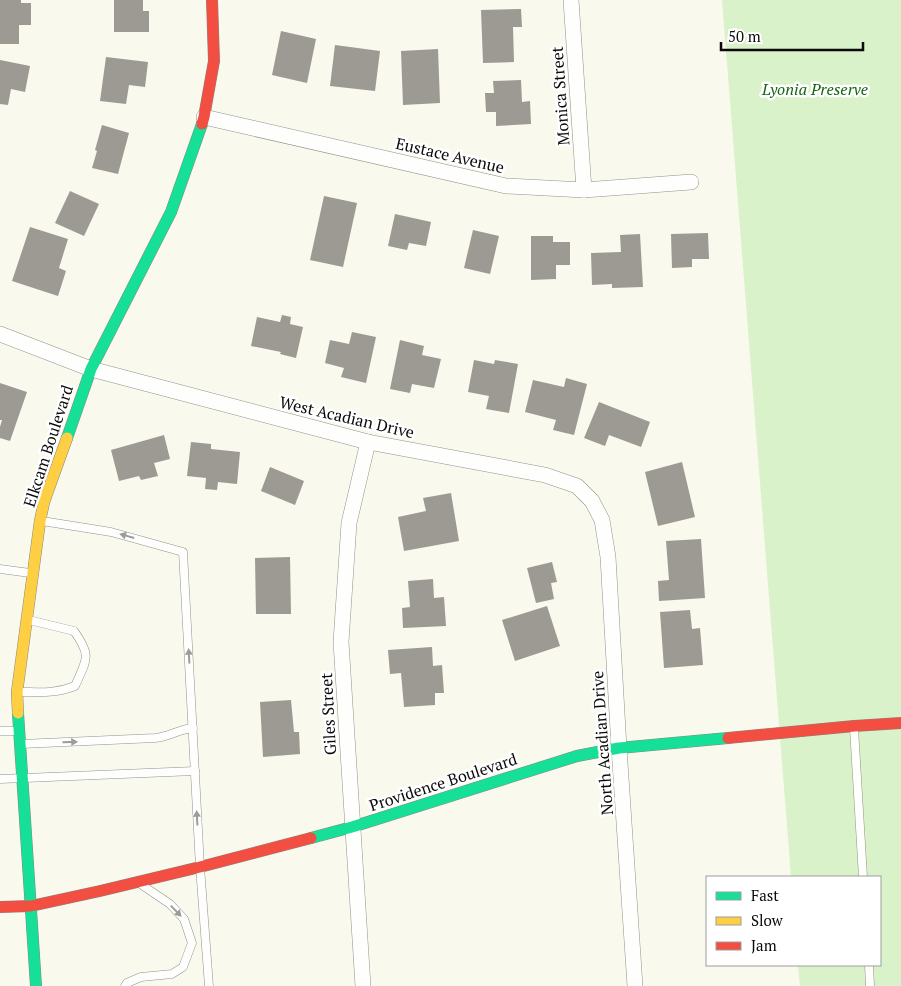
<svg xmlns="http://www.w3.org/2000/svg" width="901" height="986" viewBox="0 0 901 986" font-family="'PT Serif',serif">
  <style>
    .green { fill: #daf2ca }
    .building { fill: #9c9a93 }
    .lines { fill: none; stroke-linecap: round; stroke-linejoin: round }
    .lane-casing { stroke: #92928c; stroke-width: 9 }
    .street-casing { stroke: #92928c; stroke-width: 16 }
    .fast-casing { stroke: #888883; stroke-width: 12 }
    .slow-casing { stroke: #888883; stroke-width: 12 }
    .jam-casing { stroke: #888883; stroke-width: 12 }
    .lane { stroke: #fefefc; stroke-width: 8 }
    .street { stroke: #fefefc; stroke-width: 15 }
    .fast { stroke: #16e098; stroke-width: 11 }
    .slow { stroke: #ffcf43; stroke-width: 11 }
    .jam { stroke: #f24e42; stroke-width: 11 }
    .oneway { fill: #9c9c9b }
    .labels { text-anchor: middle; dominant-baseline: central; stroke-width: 5; stroke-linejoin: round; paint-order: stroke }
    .park-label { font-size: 16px; font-style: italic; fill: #166616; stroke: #fff }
    .street-label { font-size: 16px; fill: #0a0a0a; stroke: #fff }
  </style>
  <rect width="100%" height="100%" fill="#f9f9ed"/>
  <path class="green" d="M722,0H901V986H800L798,965H880V877H791Z"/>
  <g class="building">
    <path d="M0,0H21V3H31V25H19V44H0Z"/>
    <path d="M114,0H143V11H149V32H114Z"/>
    <path d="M521,9L522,27H513L514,62L483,63L481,10Z"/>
    <path d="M281,31L316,39L307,83L272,75Z"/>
    <path d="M335,45L380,51L375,91L330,86Z"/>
    <path d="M438,49L440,103L403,105L401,51Z"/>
    <path d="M106,57L148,62L145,87L129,85L126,104L100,101Z"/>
    <path d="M0,60L30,66L25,92L11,89L8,105L0,104Z"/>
    <path d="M521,80L522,102L530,101L531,124L496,126V112H486L485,93H494L493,81Z"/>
    <path d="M102,125L129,133L118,174L92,168L97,151L95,150Z"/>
    <path d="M70,191L99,204L84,236L55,223Z"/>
    <path d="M324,196L357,203L343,267L310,260Z"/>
    <path d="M395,214L431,222L426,246L409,243L407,250L388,246Z"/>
    <path d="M30,227L68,239L59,268L66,271L58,296L12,281Z"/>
    <path d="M473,230L499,236L490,274L464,268Z"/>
    <path d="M708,233L709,259H692V267L672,268L671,234Z"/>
    <path d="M640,234L643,287L612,288V284L592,285L591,253L621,252L620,235Z"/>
    <path d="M531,236H553V242H570V265H556V279L531,280Z"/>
    <path d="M282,315L291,317L290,324L303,327L296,358L280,354L281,352L251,346L257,317L280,322Z"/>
    <path d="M352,332L376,337L366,383L341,377L344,368L325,363L330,340L349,344Z"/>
    <path d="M400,340L424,346L422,355L441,359L434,388L412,384L410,393L390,389Z"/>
    <path d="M474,360L494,364L495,360L518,364L509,413L486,409L489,396L468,392Z"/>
    <path d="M566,378L587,384L574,435L553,430L556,420L525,412L533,380L564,387Z"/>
    <path d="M0,383L27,392L10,441L0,438V427L2,420H0Z"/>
    <path d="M599,402L650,422L641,447L609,435L605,446L584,438Z"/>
    <path d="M164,435L170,459L154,463L158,476L141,480L139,476L119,481L111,450Z"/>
    <path d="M191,442L211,444V449L240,452L237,484L218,482L217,490L205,489L206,478L187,476Z"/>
    <path d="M682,462L695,517L658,526L645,472Z"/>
    <path d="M270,467L304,481L295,505L261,491Z"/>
    <path d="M451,493L459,541L404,551L398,517L426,511L423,498Z"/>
    <path d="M701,539L705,598L659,601L658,581L669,580L666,541Z"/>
    <path d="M290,557L291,614H256L255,558Z"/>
    <path d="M552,562L557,582L551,583L554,599L536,603L527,568Z"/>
    <path d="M433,579L434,598L444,597L446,626L403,628L402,608L410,607L408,581Z"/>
    <path d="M547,606L560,646L515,661L502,620Z"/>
    <path d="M690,610L692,629L700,628L703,665L664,668L660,612Z"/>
    <path d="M432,647L433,666L442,665L444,693H435V705L404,707L401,673L390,674L388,650Z"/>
    <path d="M291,700L294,732H299L300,754L263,757L260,702Z"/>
  </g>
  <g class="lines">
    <g class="lane-casing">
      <g id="lane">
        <path d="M42,521L111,532L183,552L200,867L209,986"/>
        <path d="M0,569L30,573"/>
        <path d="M19,692C40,692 55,694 75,686C87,659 92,656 74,631L29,620"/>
        <path d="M854,728L863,877"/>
        <path d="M0,731H18"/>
        <path d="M21,744L155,738C169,737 179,729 193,728"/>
        <path d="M0,779L195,771"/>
        <path d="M869,965L870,986"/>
        <path d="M125,986L127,983L141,977L172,974L183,967L192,943L184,919L170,904L142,885"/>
      </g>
    </g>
    <g class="street-casing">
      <g id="street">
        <path d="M571,0L584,190"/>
        <path d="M204,117L506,186L584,190L691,182"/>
        <path d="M0,334L91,369L368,442L545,475L577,486L592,501L602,520L608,557L619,748L635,986"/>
        <path d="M363,986L341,642L349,523L368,442"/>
      </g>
    </g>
    <g class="fast-casing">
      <g id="fast">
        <path d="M67,438L91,369L171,212L202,124"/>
        <path d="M18,713L36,986"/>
        <path d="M311,838L352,827L577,756L619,748L728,738"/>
      </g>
    </g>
    <g class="slow-casing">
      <path id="slow" d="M18,713L17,692L40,521L44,502L67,438"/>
    </g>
    <g class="jam-casing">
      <g id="jam">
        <path d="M202,124L204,117L214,61L212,0"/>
        <path d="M728,738L854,726L901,723"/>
        <path d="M0,907L31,906L100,891L200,867L311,838"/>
      </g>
    </g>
    <use href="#lane" class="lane"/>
    <use href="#street" class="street"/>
    <use href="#fast" class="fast"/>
    <use href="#slow" class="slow"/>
    <use href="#jam" class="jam"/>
  </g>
  <defs><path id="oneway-solid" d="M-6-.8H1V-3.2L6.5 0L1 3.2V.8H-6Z" transform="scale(1.25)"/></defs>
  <g class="oneway">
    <use href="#oneway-solid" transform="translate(127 536) rotate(-164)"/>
    <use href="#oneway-solid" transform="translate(189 656) rotate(-93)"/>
    <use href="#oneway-solid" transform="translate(70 742) rotate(-2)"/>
    <use href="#oneway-solid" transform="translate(197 818) rotate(-93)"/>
    <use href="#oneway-solid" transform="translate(176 911) rotate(46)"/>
  </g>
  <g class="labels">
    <g class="park-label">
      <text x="815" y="89">Lyonia Preserve</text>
    </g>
    <g class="street-label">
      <text transform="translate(560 96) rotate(-94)">Monica Street</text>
      <text transform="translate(450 155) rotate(13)">Eustace Avenue</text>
      <text transform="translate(347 417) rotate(13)">West Acadian Drive</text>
      <text transform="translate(48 446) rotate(-72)">Elkcam Boulevard</text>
      <text transform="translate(328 714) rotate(-93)">Giles Street</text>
      <text transform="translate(602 743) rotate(-94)">North Acadian Drive</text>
      <text transform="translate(443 782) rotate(-18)">Providence Boulevard</text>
    </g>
  </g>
  <rect x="706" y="876" width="175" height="90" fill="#ffffff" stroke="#9d9d9d"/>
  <rect x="716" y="892" width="25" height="8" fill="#16e098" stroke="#9d9d9d"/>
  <text x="751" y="901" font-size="15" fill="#0a0a0a">Fast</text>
  <rect x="716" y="917" width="25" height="8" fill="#ffcf43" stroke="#9d9d9d"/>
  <text x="751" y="926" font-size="15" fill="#0a0a0a">Slow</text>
  <rect x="716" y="942" width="25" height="8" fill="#f24e42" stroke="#9d9d9d"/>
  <text x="751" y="951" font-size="15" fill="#0a0a0a">Jam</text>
  <path d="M721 42v8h142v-8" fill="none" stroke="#0a0a0a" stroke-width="2.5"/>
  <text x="728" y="42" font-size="15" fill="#0a0a0a" stroke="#ffffff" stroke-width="4" paint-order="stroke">50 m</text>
</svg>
